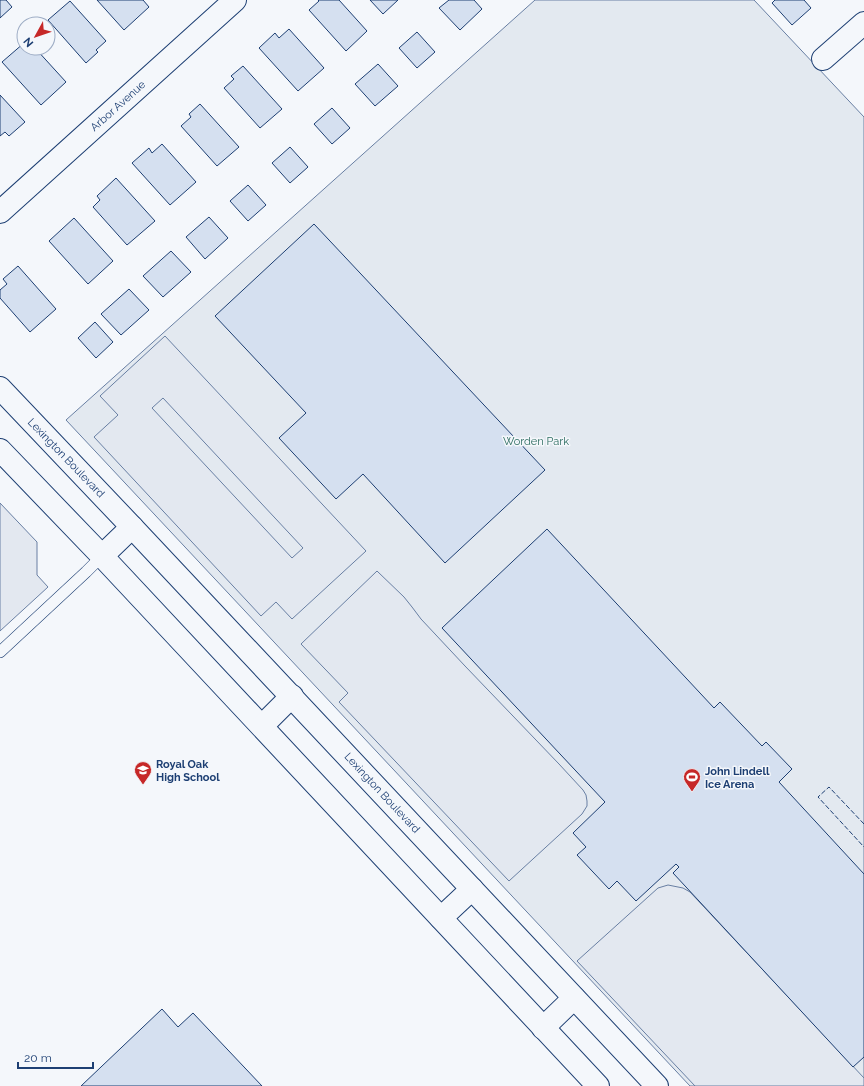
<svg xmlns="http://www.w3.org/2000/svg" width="864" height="1086" viewBox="0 0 864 1086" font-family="Raleway,sans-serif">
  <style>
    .green { fill: #e3e9f0; stroke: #687fa3 }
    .parking { fill: #e3e8f0; stroke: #687fa3; fill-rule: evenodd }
    .building { fill: #d5e0f0; stroke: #1d3f73 }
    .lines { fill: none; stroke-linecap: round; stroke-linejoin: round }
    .service-casing { stroke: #1d3f73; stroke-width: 12 }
    .minor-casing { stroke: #1d3f73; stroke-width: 24 }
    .service { stroke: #f4f7fb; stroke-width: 11 }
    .minor { stroke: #f4f7fb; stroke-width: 22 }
    .fence { stroke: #1d3f73; stroke-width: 1; stroke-dasharray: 5 2; stroke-linecap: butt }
    .labels { text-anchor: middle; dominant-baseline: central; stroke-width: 3; stroke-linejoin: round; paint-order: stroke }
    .street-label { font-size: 11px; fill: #1d3f73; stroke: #f4f7fb }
    .park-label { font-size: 11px; fill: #2c6c60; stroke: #f4f7fb }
    .poi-label { font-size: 11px; font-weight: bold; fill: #1d3f73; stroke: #f4f7fb; text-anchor: start }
  </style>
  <rect width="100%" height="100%" fill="#f4f7fb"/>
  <path class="green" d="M535,0H754L864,117V1086H690L66,420Z"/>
  <g class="parking">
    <path d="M165,336L366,551L292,619L276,602L261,616L94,437L118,415L100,396ZM163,398L303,548L292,558L152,408Z"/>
    <path d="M0,503L37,542V575L48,587L0,631Z"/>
    <path d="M377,571L404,597L412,607L421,619L465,666L559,764L583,790L586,795L587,801V806L582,814L509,881L339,702L348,693L301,644Z"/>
    <path d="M668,885L683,888L690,892L864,1078V1086H695L577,961L658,888Z"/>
  </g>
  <g class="building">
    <path d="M0,0H6L12,7L0,18Z"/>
    <path d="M97,0H143L149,7L124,30Z"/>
    <path d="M318,0H339L367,31L346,51L309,10L319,1Z"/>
    <path d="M370,0H398L383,14Z"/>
    <path d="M449,0H474L482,9L460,30L439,8Z"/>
    <path d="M775,0H804L811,8L792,25L772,3Z"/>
    <path d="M70,1L106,41L96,50L98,52L86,63L48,20Z"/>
    <path d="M289,29L324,68L298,91L259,48L275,33L279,38Z"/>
    <path d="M417,32L435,52L417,68L399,48Z"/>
    <path d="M24,43V48H35L66,82L41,105L2,62Z"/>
    <path d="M378,64L398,86L375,106L355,84Z"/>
    <path d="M243,66L282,109L260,128L224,88L234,79L231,76Z"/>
    <path d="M0,95L25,122L9,136L5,132L0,136Z"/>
    <path d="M200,104L239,147L217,166L181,126L191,117L189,114Z"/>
    <path d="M332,108L350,128L332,144L314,124Z"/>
    <path d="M162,144L196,182L170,205L132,163L149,148L152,153Z"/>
    <path d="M290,147L308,167L290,183L272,163Z"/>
    <path d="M116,178L155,221L127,245L93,207L100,200L97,196Z"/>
    <path d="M248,185L266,205L248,221L230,201Z"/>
    <path d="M209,217L228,238L205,259L186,237Z"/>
    <path d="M74,218L113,261L88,284L49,241Z"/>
    <path d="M314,224L545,470L445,563L363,474L336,499L279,438L306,413L215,316Z"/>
    <path d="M171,251L191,272L163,297L143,276Z"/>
    <path d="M18,266L56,309L30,332L0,298V290L7,284L3,279Z"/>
    <path d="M129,289L149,310L121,335L101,314Z"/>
    <path d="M95,322L113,342L96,358L78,338Z"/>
    <path d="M547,529L714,708L720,702L762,746L766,742L792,769L779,782L864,874V1057L853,1067L673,873L679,867L676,864L636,901L617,881L609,889L577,855L586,847L573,833L605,802L442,628Z"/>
    <path d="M162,1009L178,1027L193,1013L262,1086H81Z"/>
  </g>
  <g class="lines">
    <g class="service-casing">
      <path id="service" d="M0,652L86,572L102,556"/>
    </g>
    <g class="minor-casing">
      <g id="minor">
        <path d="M823,59L864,23"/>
        <path d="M0,212L235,0"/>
        <path d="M0,388L132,527L657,1086"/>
        <path d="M0,450L102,556L598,1086"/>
        <path d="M102,556L132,527"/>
        <path d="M262,726L292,696"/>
        <path d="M441,918L472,889"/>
        <path d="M543,1028L574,998"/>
      </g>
    </g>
    <use href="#service" class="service"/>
    <use href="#minor" class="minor"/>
    <path class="fence" d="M864,824L829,787L818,797L864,847"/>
  </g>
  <defs>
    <g id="school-pin" transform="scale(0.9)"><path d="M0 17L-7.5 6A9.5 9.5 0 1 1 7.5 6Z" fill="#c62828" stroke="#f4f7fb"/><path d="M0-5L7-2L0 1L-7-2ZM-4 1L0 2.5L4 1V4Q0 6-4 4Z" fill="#fff"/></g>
    <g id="stadium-pin" transform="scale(0.9)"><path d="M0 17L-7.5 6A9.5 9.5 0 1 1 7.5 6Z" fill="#c62828" stroke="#f4f7fb"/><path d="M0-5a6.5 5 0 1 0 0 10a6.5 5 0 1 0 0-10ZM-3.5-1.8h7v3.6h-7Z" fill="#fff"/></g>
  </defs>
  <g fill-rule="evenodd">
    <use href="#school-pin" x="143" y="770"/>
    <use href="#stadium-pin" x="692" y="777"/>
  </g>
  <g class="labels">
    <g class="street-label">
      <text transform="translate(118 106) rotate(-42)">Arbor Avenue</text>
      <text transform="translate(66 458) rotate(46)">Lexington Boulevard</text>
      <text transform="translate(382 793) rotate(47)">Lexington Boulevard</text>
    </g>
    <g class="park-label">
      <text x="536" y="441">Worden Park</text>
    </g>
    <g class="poi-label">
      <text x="156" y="764">Royal Oak<tspan x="156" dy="13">High School</tspan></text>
      <text x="705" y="771">John Lindell<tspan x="705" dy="13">Ice Arena</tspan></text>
    </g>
  </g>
  <g transform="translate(36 36) rotate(230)"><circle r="19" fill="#f4f7fb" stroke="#9eadc5"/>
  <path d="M0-3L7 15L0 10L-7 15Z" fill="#c62828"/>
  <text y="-6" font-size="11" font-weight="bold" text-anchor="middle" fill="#1d3f73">N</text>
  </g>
  <path d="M18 1062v6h75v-6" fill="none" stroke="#1d3f73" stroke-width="2"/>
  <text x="24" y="1062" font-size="12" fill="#1d3f73" stroke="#f4f7fb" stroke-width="3" paint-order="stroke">20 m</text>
</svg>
